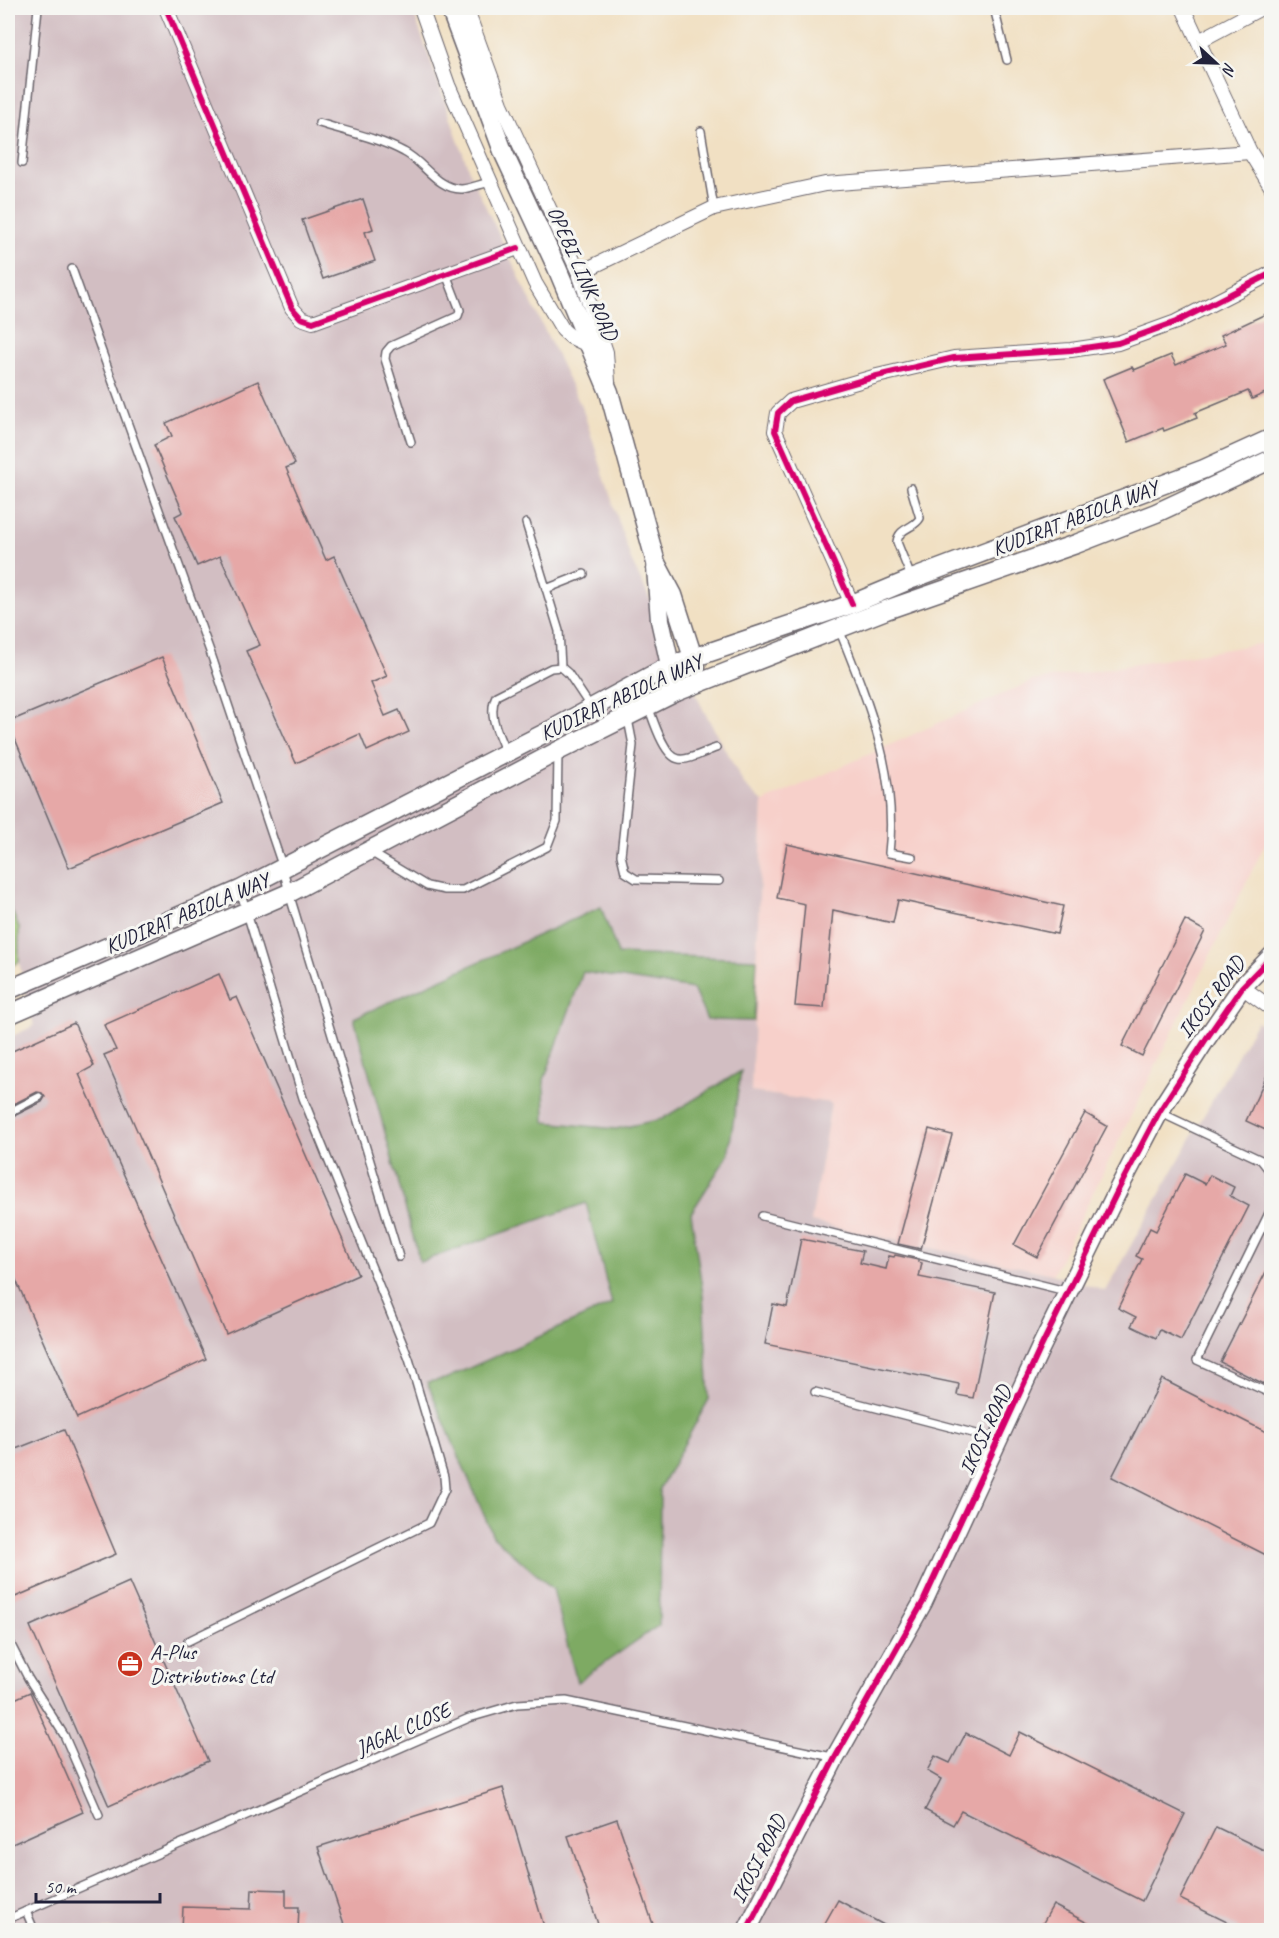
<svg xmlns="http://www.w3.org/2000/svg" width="1279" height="1938" viewBox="0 0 1279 1938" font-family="Caveat,sans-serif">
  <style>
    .built { fill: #f7d0ca }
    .industrial { fill: #d2bec2 }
    .green { fill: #9dc571; stroke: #607456; stroke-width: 1.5 }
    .forest { fill: #7eaa63; stroke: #50664f; stroke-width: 1.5 }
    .building { fill: #e6a8a7 }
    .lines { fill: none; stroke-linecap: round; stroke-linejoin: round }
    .lane-casing { stroke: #6a646b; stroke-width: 10 }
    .street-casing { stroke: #6a646b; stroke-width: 16 }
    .secondary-casing { stroke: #6a646b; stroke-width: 21 }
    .lane { stroke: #fff; stroke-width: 7 }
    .street { stroke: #fff; stroke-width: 14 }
    .secondary { stroke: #fff; stroke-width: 18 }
    .cycleway-casing { stroke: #f6f6f2; stroke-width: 10 }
    .cycleway { stroke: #d6006c; stroke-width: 6 }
    .labels { text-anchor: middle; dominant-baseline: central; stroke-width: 6; stroke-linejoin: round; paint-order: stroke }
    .street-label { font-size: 21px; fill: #22223b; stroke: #f6f6f2 }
    .poi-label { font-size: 21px; fill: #22223b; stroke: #f6f6f2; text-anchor: start }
  </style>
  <rect width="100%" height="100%" fill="#f6f6f2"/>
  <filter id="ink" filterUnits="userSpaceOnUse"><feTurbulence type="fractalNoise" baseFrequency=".0167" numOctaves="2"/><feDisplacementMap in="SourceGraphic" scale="12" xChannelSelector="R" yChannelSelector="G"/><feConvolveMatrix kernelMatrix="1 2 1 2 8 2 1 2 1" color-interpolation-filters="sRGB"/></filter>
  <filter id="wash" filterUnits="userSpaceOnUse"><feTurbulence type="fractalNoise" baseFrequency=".008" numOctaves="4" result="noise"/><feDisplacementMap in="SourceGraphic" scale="24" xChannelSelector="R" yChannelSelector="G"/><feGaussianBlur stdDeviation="1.35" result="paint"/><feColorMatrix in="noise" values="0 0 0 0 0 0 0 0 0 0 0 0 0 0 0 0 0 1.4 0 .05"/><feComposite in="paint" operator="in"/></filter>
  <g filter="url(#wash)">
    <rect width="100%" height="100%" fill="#f1e0c3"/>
    <path class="built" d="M1271,642V832L1053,1274L811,1222L831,1103L751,1092L763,802L1032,681Z"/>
    <path class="industrial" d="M8,8H412L471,176L583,410L631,560L704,711L745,786L763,802L751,1092L831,1103L811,1222L1052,1274L1105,1291L1257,1021L1271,1032V1930H8V1038L34,1026L19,962V928L8,902Z"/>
    <path class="green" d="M8,902L19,928V962L8,967Z"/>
    <path class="forest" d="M601,907L618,954L757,959L754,1021L707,1020L693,989L583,972L544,1080L545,1122L616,1129L662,1119L741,1071L728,1155L691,1213L703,1295L709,1399L660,1488L659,1625L577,1682L553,1589L493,1536L427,1382L445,1379L612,1304L586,1203L420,1262L354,1018Z"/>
    <g id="blocks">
      <g class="building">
        <path d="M363,199L373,229L365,232L375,261L323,279L302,220Z"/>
        <path d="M1272,311V390L1252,399L1248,391L1195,413L1197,418L1164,431L1163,428L1129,442L1103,379L1132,367L1134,370L1171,355L1176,365L1226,344L1221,335Z"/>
        <path d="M258,381L295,464L286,468L326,560L334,556L387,676L371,683L385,716L399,710L409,732L367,751L360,734L296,763L246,651L260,645L220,556L197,566L175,516L183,512L154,445L172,436L166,423Z"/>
        <path d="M162,657L223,803L69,868L8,722Z"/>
        <path d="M787,844L1063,906L1057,934L898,900L893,923L833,910L824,1008L795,1006L805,904L777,898Z"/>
        <path d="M1185,920L1205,931L1142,1056L1122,1046Z"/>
        <path d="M219,974L230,1000L237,997L358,1275L226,1334L104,1055L116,1050L104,1025Z"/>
        <path d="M74,1023L94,1066L79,1074L206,1359L77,1418L8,1262V1119L42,1102L45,1097L42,1093L37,1092L8,1107V1053Z"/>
        <path d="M1272,1064V1133L1246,1121Z"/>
        <path d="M1085,1113L1107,1126L1037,1257L1014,1245Z"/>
        <path d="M929,1129L952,1135L921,1249L898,1244Z"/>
        <path d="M1185,1174L1205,1184L1210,1175L1234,1187L1230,1196L1249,1206L1181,1340L1160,1330L1156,1338L1131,1326L1136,1317L1118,1308L1142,1259L1136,1256L1150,1228L1156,1231Z"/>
        <path d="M801,1239L863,1251L860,1263L886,1269L889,1256L894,1257L895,1255L918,1260V1262L922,1263L919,1277L995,1292L973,1398L957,1395L959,1384L765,1344L773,1304L787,1307Z"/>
        <path d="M1272,1260V1388L1220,1362Z"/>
        <path d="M1162,1379L1272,1435V1558L1112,1477Z"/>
        <path d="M64,1430L116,1554L8,1600V1452Z"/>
        <path d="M129,1582L208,1761L109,1806L30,1626Z"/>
        <path d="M30,1692L83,1812L8,1846V1702Z"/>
        <path d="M1020,1732L1185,1814L1142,1901L961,1811L953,1825L925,1810L941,1779L927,1771L935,1756L950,1763L966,1733L1009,1755Z"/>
        <path d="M503,1788L545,1930H346L318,1847Z"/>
        <path d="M617,1819L655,1930H600L568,1836Z"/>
        <path d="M1216,1827L1272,1854V1910L1262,1930H1243L1180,1899Z"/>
        <path d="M252,1889L286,1890V1907H299L298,1930H182L183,1907L251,1909Z"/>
        <path d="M838,1900L893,1930H821Z"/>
        <path d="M1053,1905L1101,1930H1039Z"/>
      </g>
    </g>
  </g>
  <g filter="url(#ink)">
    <use href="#blocks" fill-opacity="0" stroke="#6a646b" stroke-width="1.5"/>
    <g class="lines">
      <g class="lane-casing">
        <g id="lane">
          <path d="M994,8L1007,60"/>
          <path d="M319,123C348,132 378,138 404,152C423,161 438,190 462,189C471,188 481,184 490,182"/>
          <path d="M701,131L714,208"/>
          <path d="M22,163L38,8"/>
          <path d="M72,269L212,657L283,868L289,893L399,1257"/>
          <path d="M411,442L385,359L386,352L391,346L458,316L460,310L446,274"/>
          <path d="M911,488L920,518C914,529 899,527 897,542L911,577"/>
          <path d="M526,523L559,631L561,667"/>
          <path d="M546,589L584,574"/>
          <path d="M839,629C868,701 898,774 889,853L912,857"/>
          <path d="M648,706C653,719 664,757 679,759C689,761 706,751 716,748"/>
          <path d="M628,719L633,745L621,855L625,872L636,879L719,881"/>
          <path d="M506,753C499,735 487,715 496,696L551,668L561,667L568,673L590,706"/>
          <path d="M372,853L427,886L445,890H463L547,847L557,821L558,752"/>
          <path d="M8,1113L39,1097"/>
          <path d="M1161,1113L1261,1160L1272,1174"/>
          <path d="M1272,1207L1197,1360L1272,1394"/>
          <path d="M762,1216L1066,1291"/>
          <path d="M815,1392L996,1439"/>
          <path d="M8,1639L28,1678L64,1735L99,1815"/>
          <path d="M188,1641L429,1523L445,1489L444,1477L409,1359L303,1098L240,890"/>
          <path d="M26,1911L34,1930"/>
          <path d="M8,1919L469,1718L517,1704L566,1701L832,1757"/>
        </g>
      </g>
      <g class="street-casing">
        <g id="street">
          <path d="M166,8L292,308L301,318L313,322L518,248"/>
          <path d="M421,8L448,85L535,283L563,330L571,337L592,347"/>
          <path d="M466,8L501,104L579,273L606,352L608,382"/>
          <path d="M1183,8L1250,152L1272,188"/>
          <path d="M1199,41L1261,8"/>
          <path d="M579,273L714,208L825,184L1250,152"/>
          <path d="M852,604L775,431L778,413L791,401L877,376L954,358L1071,350L1118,343L1176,322L1272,273"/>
          <path d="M1242,987L1272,1009"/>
        </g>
      </g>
      <g class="secondary-casing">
        <g id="secondary">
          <path d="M450,8L504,154L557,268L609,392L656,563L673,595L696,667"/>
          <path d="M656,568L660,620L676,692"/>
          <path d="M8,990L240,890L547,732L669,666L852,604L912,579L1204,469L1272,438"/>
          <path d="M8,1015L289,893L558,751L676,692L886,610L1076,544L1156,513L1272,459"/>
          <path d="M747,1930L835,1758L923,1602L1040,1349L1120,1186L1159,1112L1206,1039L1242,987L1272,956"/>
        </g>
      </g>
      <use href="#lane" class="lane"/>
      <use href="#street" class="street"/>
      <use href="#secondary" class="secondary"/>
      <g class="cycleway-casing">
        <g id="cycleway">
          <path d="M166,8L292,308L301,318L313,322L518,248"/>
          <path d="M852,604L775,431L778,413L791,401L877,376L954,358L1071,350L1118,343L1176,322L1272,273"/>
          <path d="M747,1930L835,1758L923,1602L1040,1349L1120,1186L1159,1112L1206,1039L1242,987L1272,956"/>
        </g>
      </g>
      <use href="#cycleway" class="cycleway"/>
    </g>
  </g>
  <defs>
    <g id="office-disc" transform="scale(1.35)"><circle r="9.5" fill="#c8321e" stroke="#f6f6f2"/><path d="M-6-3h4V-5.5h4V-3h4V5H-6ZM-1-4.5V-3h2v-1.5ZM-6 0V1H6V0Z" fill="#fff"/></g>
  </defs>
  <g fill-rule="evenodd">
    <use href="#office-disc" x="130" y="1664"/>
  </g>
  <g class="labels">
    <g class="street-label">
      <text transform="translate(583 273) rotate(66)">OPEBI LINK ROAD</text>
      <text transform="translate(1075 518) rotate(-21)">KUDIRAT ABIOLA WAY</text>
      <text transform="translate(621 697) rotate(-25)">KUDIRAT ABIOLA WAY</text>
      <text transform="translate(187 913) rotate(-23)">KUDIRAT ABIOLA WAY</text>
      <text transform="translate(1211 997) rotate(-53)">IKOSI ROAD</text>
      <text transform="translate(985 1430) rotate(-65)">IKOSI ROAD</text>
      <text transform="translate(403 1729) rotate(-24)">JAGAL CLOSE</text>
      <text transform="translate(758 1859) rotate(-63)">IKOSI ROAD</text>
    </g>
    <g class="poi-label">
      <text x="150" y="1652">A-Plus<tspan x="150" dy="24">Distributions Ltd</tspan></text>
    </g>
  </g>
  <rect width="1279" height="1938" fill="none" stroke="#f6f6f2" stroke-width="30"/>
  <g transform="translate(1216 63) rotate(112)" stroke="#f6f6f2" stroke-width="4.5" paint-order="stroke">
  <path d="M0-4.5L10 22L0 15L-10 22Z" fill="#22223b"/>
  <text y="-9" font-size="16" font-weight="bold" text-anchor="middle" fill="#22223b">N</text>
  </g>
  <path d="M36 1893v9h124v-9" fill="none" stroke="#22223b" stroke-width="3"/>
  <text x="45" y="1893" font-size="18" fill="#22223b" stroke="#f6f6f2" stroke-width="4.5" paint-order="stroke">50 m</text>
</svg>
